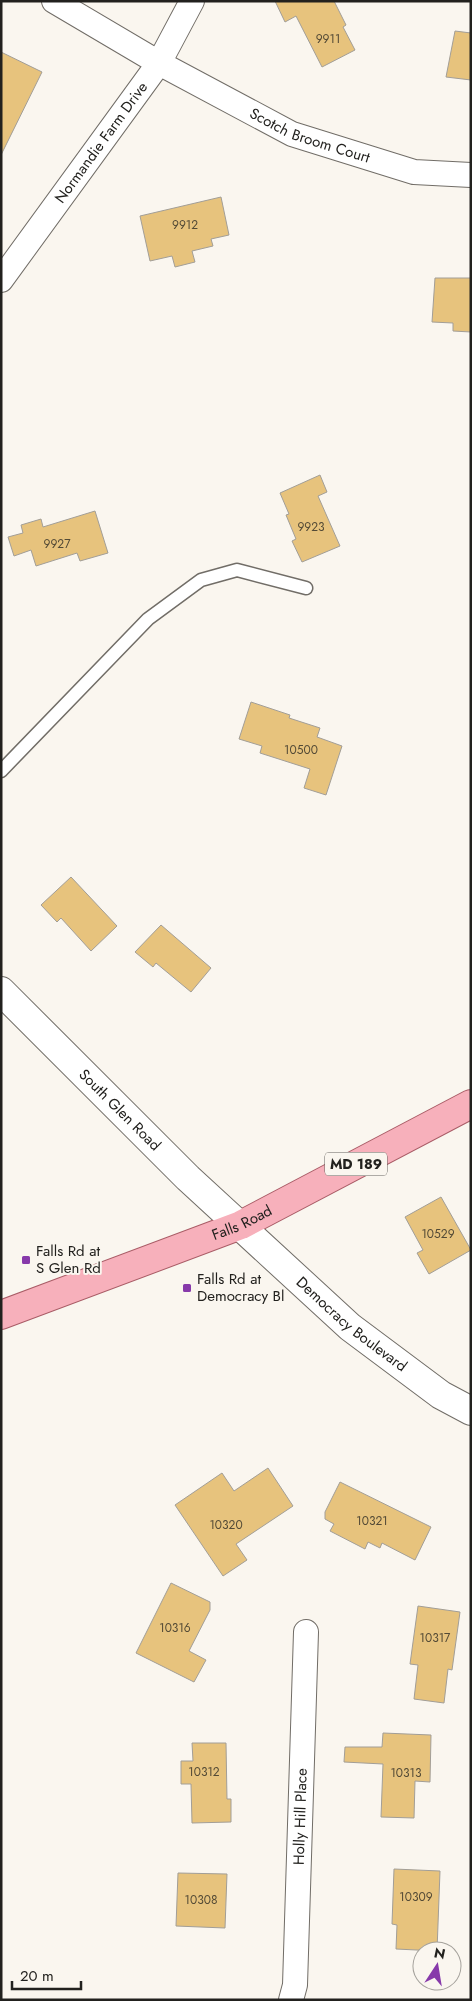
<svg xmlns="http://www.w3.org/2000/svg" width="472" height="2001" viewBox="0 0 472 2001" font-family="Jost,sans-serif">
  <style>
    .building { fill: #e7c37d; stroke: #a29e97 }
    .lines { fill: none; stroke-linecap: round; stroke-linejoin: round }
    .lane-casing { stroke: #716d67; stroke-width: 15 }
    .street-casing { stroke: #716d67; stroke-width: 26 }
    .secondary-casing { stroke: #716d67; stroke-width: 30 }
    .primary-casing { stroke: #a95c66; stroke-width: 30 }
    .lane { stroke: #fff; stroke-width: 12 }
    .street { stroke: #fff; stroke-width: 24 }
    .secondary { stroke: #fff; stroke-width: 28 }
    .primary { stroke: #f7b0bb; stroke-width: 28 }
    .poi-dot { fill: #8739aa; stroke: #faf6ef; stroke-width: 2 }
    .labels { text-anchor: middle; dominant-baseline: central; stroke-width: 4; stroke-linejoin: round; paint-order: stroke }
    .number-label { font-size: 12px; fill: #534a36 }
    .shield { fill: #faf6ef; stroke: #63615d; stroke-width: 1 }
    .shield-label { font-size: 14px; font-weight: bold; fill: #22211e }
    .street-label { font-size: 15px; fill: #22211e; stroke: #faf6ef }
    .poi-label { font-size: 15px; fill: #22211e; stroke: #faf6ef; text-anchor: start }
  </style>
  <rect width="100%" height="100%" fill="#faf6ef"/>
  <g class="building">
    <path d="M275,1H334L346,25L343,27L355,50L322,67L296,16L285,22Z"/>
    <path d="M455,31L471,33V80L446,77Z"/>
    <path d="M1,52L42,72L1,155Z"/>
    <path d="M221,197L229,235L211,239L213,246L192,251L195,262L175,267L172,256L150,261L140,216Z"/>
    <path d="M435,278H471V332L453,331V323L432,322Z"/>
    <path d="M320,475L327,492L318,496L340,546L302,562L292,541L296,539L286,515L289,514L280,493Z"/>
    <path d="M95,511L108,553L80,561L77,553L36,566L31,550L14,556L8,537L23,533L21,525L41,519L43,527Z"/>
    <path d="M251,702L290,715L289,718L320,728L317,737L342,746L326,795L304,788L310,769L260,753L262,746L239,739Z"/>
    <path d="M71,877L117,926L91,951L61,918L57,922L41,905Z"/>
    <path d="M161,925L211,968L191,992L156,963L153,967L135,952Z"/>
    <path d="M441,1197L471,1250L429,1274L417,1253L423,1250L405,1217Z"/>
    <path d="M268,1468L293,1506L236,1544L247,1560L223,1576L175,1505L222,1473L234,1491Z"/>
    <path d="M340,1482L431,1527L415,1560L382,1543L380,1548L368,1542L365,1549L330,1531L334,1524L325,1519V1512Z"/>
    <path d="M171,1583L210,1602V1610L189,1651L206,1660L194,1682L136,1653Z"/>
    <path d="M418,1606L460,1612L452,1670L448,1669L444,1703L414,1699L418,1665L410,1664Z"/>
    <path d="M383,1733L431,1735L430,1782L415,1781L414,1818L381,1817L383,1764L344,1762L345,1747H382Z"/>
    <path d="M192,1743H226L227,1799H231V1822L192,1823L191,1784H181V1761H193Z"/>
    <path d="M394,1869L440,1871L437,1951L396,1949L397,1925L392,1924Z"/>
    <path d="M178,1873L227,1874L225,1928L176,1926Z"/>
  </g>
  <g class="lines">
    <g class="lane-casing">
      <path id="lane" d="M1,771L148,619L201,580L237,570L306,588"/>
    </g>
    <g class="street-casing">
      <g id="street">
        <path id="s1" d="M54,1L159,63L292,134L414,172L471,175"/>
        <path id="s2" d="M1,280L159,63L192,1"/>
        <path id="s3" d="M291,2000L295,1985L306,1632"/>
      </g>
    </g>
    <g class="secondary-casing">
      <g id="secondary">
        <path id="s4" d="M1,991L188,1178L350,1327L441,1395L471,1411"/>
      </g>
    </g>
    <g class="primary-casing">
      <g id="primary">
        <path id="s5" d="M1,1315L241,1225L471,1104"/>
      </g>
    </g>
    <use href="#lane" class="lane"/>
    <use href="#street" class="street"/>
    <use href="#secondary" class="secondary"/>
    <use href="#primary" class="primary"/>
  </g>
  <g class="poi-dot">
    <rect x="21" y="1255" width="10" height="10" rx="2.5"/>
    <rect x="182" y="1283" width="10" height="10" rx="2.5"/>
  </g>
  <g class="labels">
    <g class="number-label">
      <text x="328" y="39">9911</text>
      <text x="185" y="225">9912</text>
      <text x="311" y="527">9923</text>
      <text x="57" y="544">9927</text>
      <text x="301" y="750">10500</text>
      <text x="438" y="1234">10529</text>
      <text x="372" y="1521">10321</text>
      <text x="226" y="1525">10320</text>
      <text x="175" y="1628">10316</text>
      <text x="435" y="1638">10317</text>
      <text x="204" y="1772">10312</text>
      <text x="406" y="1773">10313</text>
      <text x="416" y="1897">10309</text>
      <text x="201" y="1900">10308</text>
    </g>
    <rect class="shield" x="325" y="1152.5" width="62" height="23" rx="4"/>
    <g class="shield-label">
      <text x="356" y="1164">MD 189</text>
    </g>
    <g class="street-label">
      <text stroke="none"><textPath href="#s1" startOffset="290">Scotch Broom Court</textPath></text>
      <text stroke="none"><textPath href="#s2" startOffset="170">Normandie Farm Drive</textPath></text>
      <text stroke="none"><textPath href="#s4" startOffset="168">South Glen Road</textPath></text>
      <text stroke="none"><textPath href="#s5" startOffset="258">Falls Road</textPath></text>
      <text stroke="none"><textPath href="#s4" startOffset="484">Democracy Boulevard</textPath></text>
      <text stroke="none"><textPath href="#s3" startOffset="184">Holly Hill Place</textPath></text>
    </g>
    <g class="poi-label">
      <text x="36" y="1251">Falls Rd at<tspan x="36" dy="17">S Glen Rd</tspan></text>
      <text x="197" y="1279">Falls Rd at<tspan x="197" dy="17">Democracy Bl</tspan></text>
    </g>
  </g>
  <rect width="472" height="2001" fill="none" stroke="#22211e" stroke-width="5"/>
  <g transform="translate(437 1966) rotate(12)"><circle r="24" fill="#faf6ef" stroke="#a4a19b"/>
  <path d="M0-4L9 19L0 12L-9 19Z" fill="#8739aa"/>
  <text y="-8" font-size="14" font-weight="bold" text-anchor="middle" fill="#22211e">N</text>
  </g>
  <path d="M12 1981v8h69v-8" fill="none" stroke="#22211e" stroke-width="2.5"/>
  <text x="20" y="1981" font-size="15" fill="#22211e" stroke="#faf6ef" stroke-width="4" paint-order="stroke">20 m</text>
</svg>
